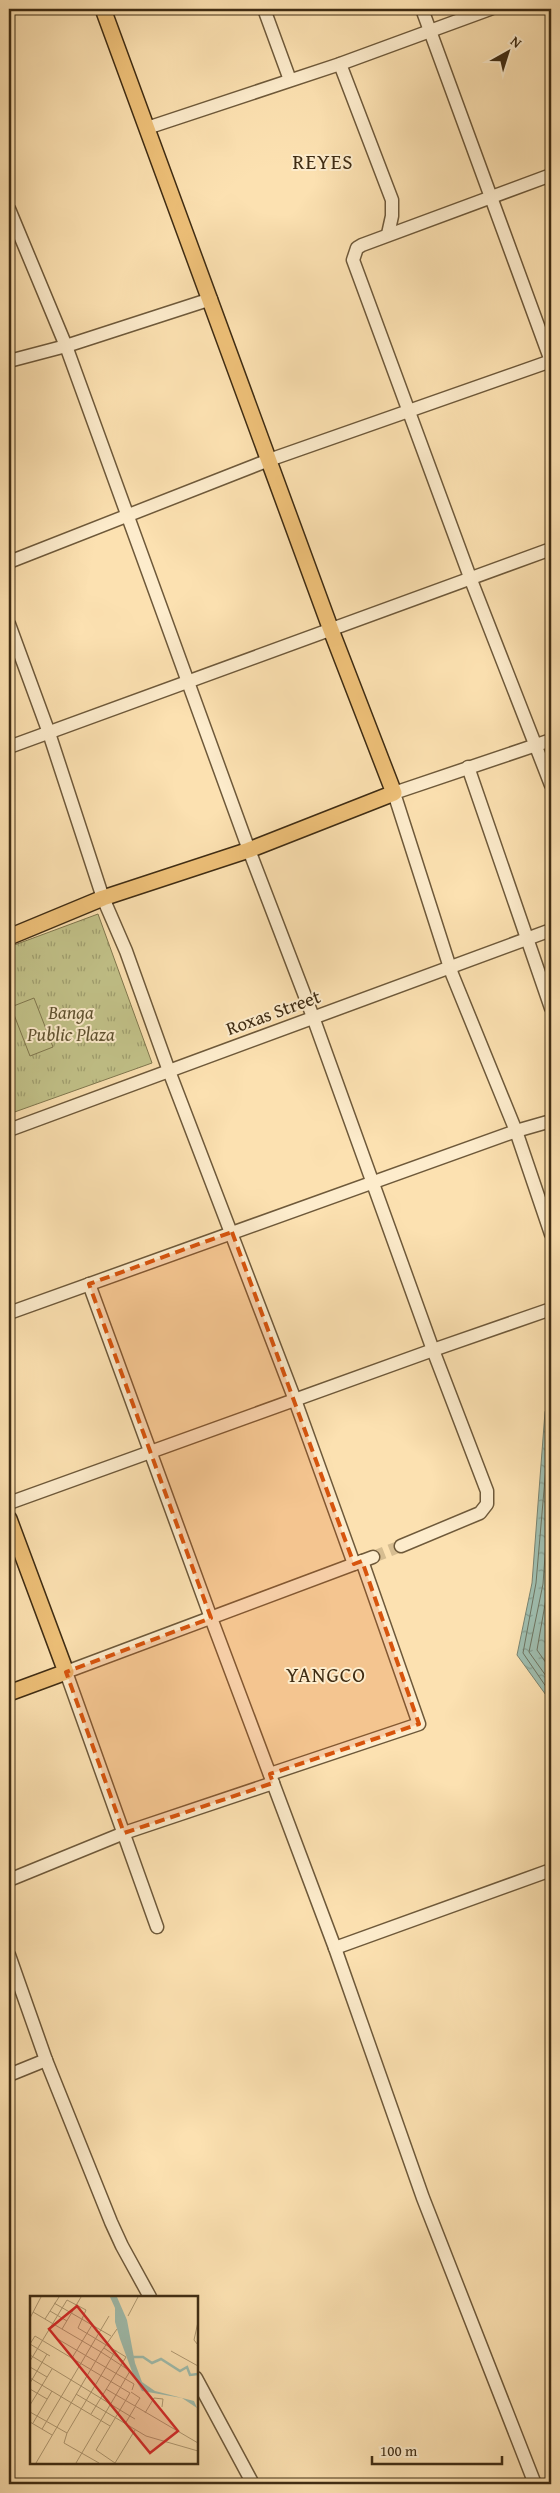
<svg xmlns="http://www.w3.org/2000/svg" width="560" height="2493" viewBox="0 0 560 2493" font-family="'Gentium Book Plus',serif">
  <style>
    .park { fill: url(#park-tufts); stroke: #80774e }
    .pitch { fill: #c2c289; stroke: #80774e }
    .water { fill: url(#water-ripples); stroke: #798370 }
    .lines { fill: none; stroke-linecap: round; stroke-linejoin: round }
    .shore { stroke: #6f7460; stroke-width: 1 }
    .minor-tunnel { stroke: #d6bd91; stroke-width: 12; stroke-dasharray: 12 6; stroke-linecap: butt }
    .minor-casing { stroke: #6e593a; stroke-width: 15 }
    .major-casing { stroke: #3f2c13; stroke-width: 18 }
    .minor { stroke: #fdeccc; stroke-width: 12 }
    .major { stroke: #eec078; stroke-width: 15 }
    .marked { fill: #d7540d; fill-opacity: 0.2; stroke: #d7540d; stroke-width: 4; stroke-dasharray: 10 6; stroke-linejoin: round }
    .labels { text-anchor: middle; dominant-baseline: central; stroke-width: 4; stroke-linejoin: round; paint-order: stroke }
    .park-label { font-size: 19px; font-style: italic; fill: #605230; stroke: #fdeccc }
    .street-label { font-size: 19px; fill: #3f2c13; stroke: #fdeccc }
    .quarter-label { font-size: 21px; letter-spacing: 1px; fill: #3f2c13; stroke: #fdeccc }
    .inset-river { fill: none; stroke: #9fbdae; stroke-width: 2.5 }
    .inset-road { fill: none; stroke: #b09972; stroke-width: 1 }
    .view { fill: #d62828; fill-opacity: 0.15; stroke: #d62828; stroke-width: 2.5 }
    .inset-edge { fill: none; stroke: #3f2c13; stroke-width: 2.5 }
  </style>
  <defs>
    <pattern id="park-tufts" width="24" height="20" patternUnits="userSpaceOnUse" patternTransform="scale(1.25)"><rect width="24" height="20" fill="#c2c289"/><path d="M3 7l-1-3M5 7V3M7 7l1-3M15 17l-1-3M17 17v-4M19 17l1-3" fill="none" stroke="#9f9e6f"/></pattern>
    <pattern id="water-ripples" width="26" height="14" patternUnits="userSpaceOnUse" patternTransform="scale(1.25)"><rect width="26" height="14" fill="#9fbdae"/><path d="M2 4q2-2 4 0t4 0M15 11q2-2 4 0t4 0" fill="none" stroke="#839a8c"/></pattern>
  </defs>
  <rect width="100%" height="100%" fill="#fce1b1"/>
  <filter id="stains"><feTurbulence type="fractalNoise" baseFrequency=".004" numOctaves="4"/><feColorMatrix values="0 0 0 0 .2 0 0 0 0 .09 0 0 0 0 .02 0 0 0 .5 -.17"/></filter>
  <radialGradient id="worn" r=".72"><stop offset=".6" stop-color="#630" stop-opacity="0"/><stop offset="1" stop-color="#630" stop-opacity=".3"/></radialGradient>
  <path class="park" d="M98,914L152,1063L9,1114V947Z"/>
  <path class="pitch" d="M34,998L53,1047L30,1056L11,1007Z"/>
  <path class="water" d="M551,1395V1702L517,1655L532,1583L545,1412Z"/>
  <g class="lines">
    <g class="shore">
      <path d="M551,1409L536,1583L523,1653L551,1694"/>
      <path d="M551,1472L543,1584L529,1652L551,1683"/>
      <path d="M551,1570L537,1650L551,1670"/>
    </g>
    <path class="minor-tunnel" d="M373,1557L401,1546"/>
    <g class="minor-casing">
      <g id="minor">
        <path d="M264,9L290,80"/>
        <path d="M422,9L551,361"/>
        <path d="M340,64L392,200V216L388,234"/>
        <path d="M147,128L340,64L490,9"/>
        <path d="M551,175L362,245L357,248L353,260L471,580L551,785"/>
        <path d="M9,209L66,346L249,850L313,1017L433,1350L487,1491V1504L480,1513L401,1546"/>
        <path d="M9,361L66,346L211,299"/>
        <path d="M9,562L269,460L551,361"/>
        <path d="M9,624L49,733L103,898L126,951L169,1071L295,1400L354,1564"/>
        <path d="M551,740L394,793L452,974L516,1131L551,1234"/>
        <path d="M9,747L551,549"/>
        <path d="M468,767L551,1008"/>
        <path d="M9,1130L551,930"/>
        <path d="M89,1284L211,1618L335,1948L423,2198L535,2484"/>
        <path d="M9,1313L516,1131L551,1121"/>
        <path d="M9,1503L433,1350L551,1309"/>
        <path d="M270,1774L419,1724L362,1561"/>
        <path d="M9,1880L124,1833L273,1783"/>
        <path d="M157,1927L66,1672L373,1557"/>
        <path d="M335,1948L551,1870"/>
        <path d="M9,1955L46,2060L111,2222L122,2246L150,2297"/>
        <path d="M9,2075L46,2060"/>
        <path d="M196,2378L253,2484"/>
      </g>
    </g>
    <g class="major-casing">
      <g id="major">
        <path d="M9,937L103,898L249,850L394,793L331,630L103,9"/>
        <path d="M9,1519L66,1672L9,1693"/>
      </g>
    </g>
    <use href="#minor" class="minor"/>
    <use href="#major" class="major"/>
  </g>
  <path class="marked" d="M232,1232L354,1564L362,1561L419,1724L270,1774L273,1783L124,1833L66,1672L211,1618L89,1284Z"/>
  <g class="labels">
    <g class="park-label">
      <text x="71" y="1012">Banga<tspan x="71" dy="22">Public Plaza</tspan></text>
    </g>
    <g class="street-label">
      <text transform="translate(273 1012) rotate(-20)">Roxas Street</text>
    </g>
    <g class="quarter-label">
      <text x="323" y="161">REYES</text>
      <text x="326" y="1674">YANGCO</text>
    </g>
  </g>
  <g transform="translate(30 2296)">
    <rect width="168" height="168" fill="#fce1b1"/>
    <path d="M80,1H87L97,24L105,67L112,86L125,95L164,105L167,112L152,102L112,95L104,81L90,43L85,26V12Z" fill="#9fbdae"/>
    <path class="inset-river" d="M101,61H113L122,67L131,63L150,75L157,71L160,79L168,78"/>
    <path class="inset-road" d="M24,7L81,40M20,15L37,25M3,16L71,56L6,167M98,20L108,1M0,22L11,1M15,23L29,1M168,26L164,44L168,49M32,33L51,1M26,42L104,88L102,94M0,48L5,40L100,97M0,48L20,60M74,52L93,65M141,55L168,70M0,59L51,90M42,62L62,29M0,65L37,4L56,14L48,32L96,61L61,118M0,71L17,81M0,82L80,130M0,87L17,58M51,90L90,114L66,154L85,167M0,93L17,103M76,93L168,147M101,96L110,102L105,110M100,97L90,114L105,123M46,98L116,140L168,155M0,109L22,73M0,116L37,137M115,117L124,102L133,103L132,111M0,126L22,139M3,127L22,95M95,128L105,111M12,133L79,20M46,167L100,75L71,56L87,33M69,167L34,147L37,137L86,54M85,167L105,134"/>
    <path class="view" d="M47,10L148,135L120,157L19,33Z"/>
    <rect width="168" height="168" class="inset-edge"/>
  </g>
  <rect width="560" height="2493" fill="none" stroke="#fce1b1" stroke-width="30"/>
  <rect x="10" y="10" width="540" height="2473" fill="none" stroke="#3f2c13" stroke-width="2.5"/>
  <rect x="15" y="15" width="530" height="2463" fill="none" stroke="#3f2c13"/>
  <g transform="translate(508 52) rotate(39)" stroke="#fdeccc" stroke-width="4" paint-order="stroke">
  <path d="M0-4L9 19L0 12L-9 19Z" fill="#3f2c13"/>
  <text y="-8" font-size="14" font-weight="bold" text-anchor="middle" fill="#3f2c13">N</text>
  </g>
  <path d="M372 2456v8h130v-8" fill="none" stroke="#3f2c13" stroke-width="2.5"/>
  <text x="380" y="2456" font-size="15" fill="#3f2c13" stroke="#fdeccc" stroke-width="4" paint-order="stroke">100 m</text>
  <rect width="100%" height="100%" filter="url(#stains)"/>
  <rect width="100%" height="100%" fill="url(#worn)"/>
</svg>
